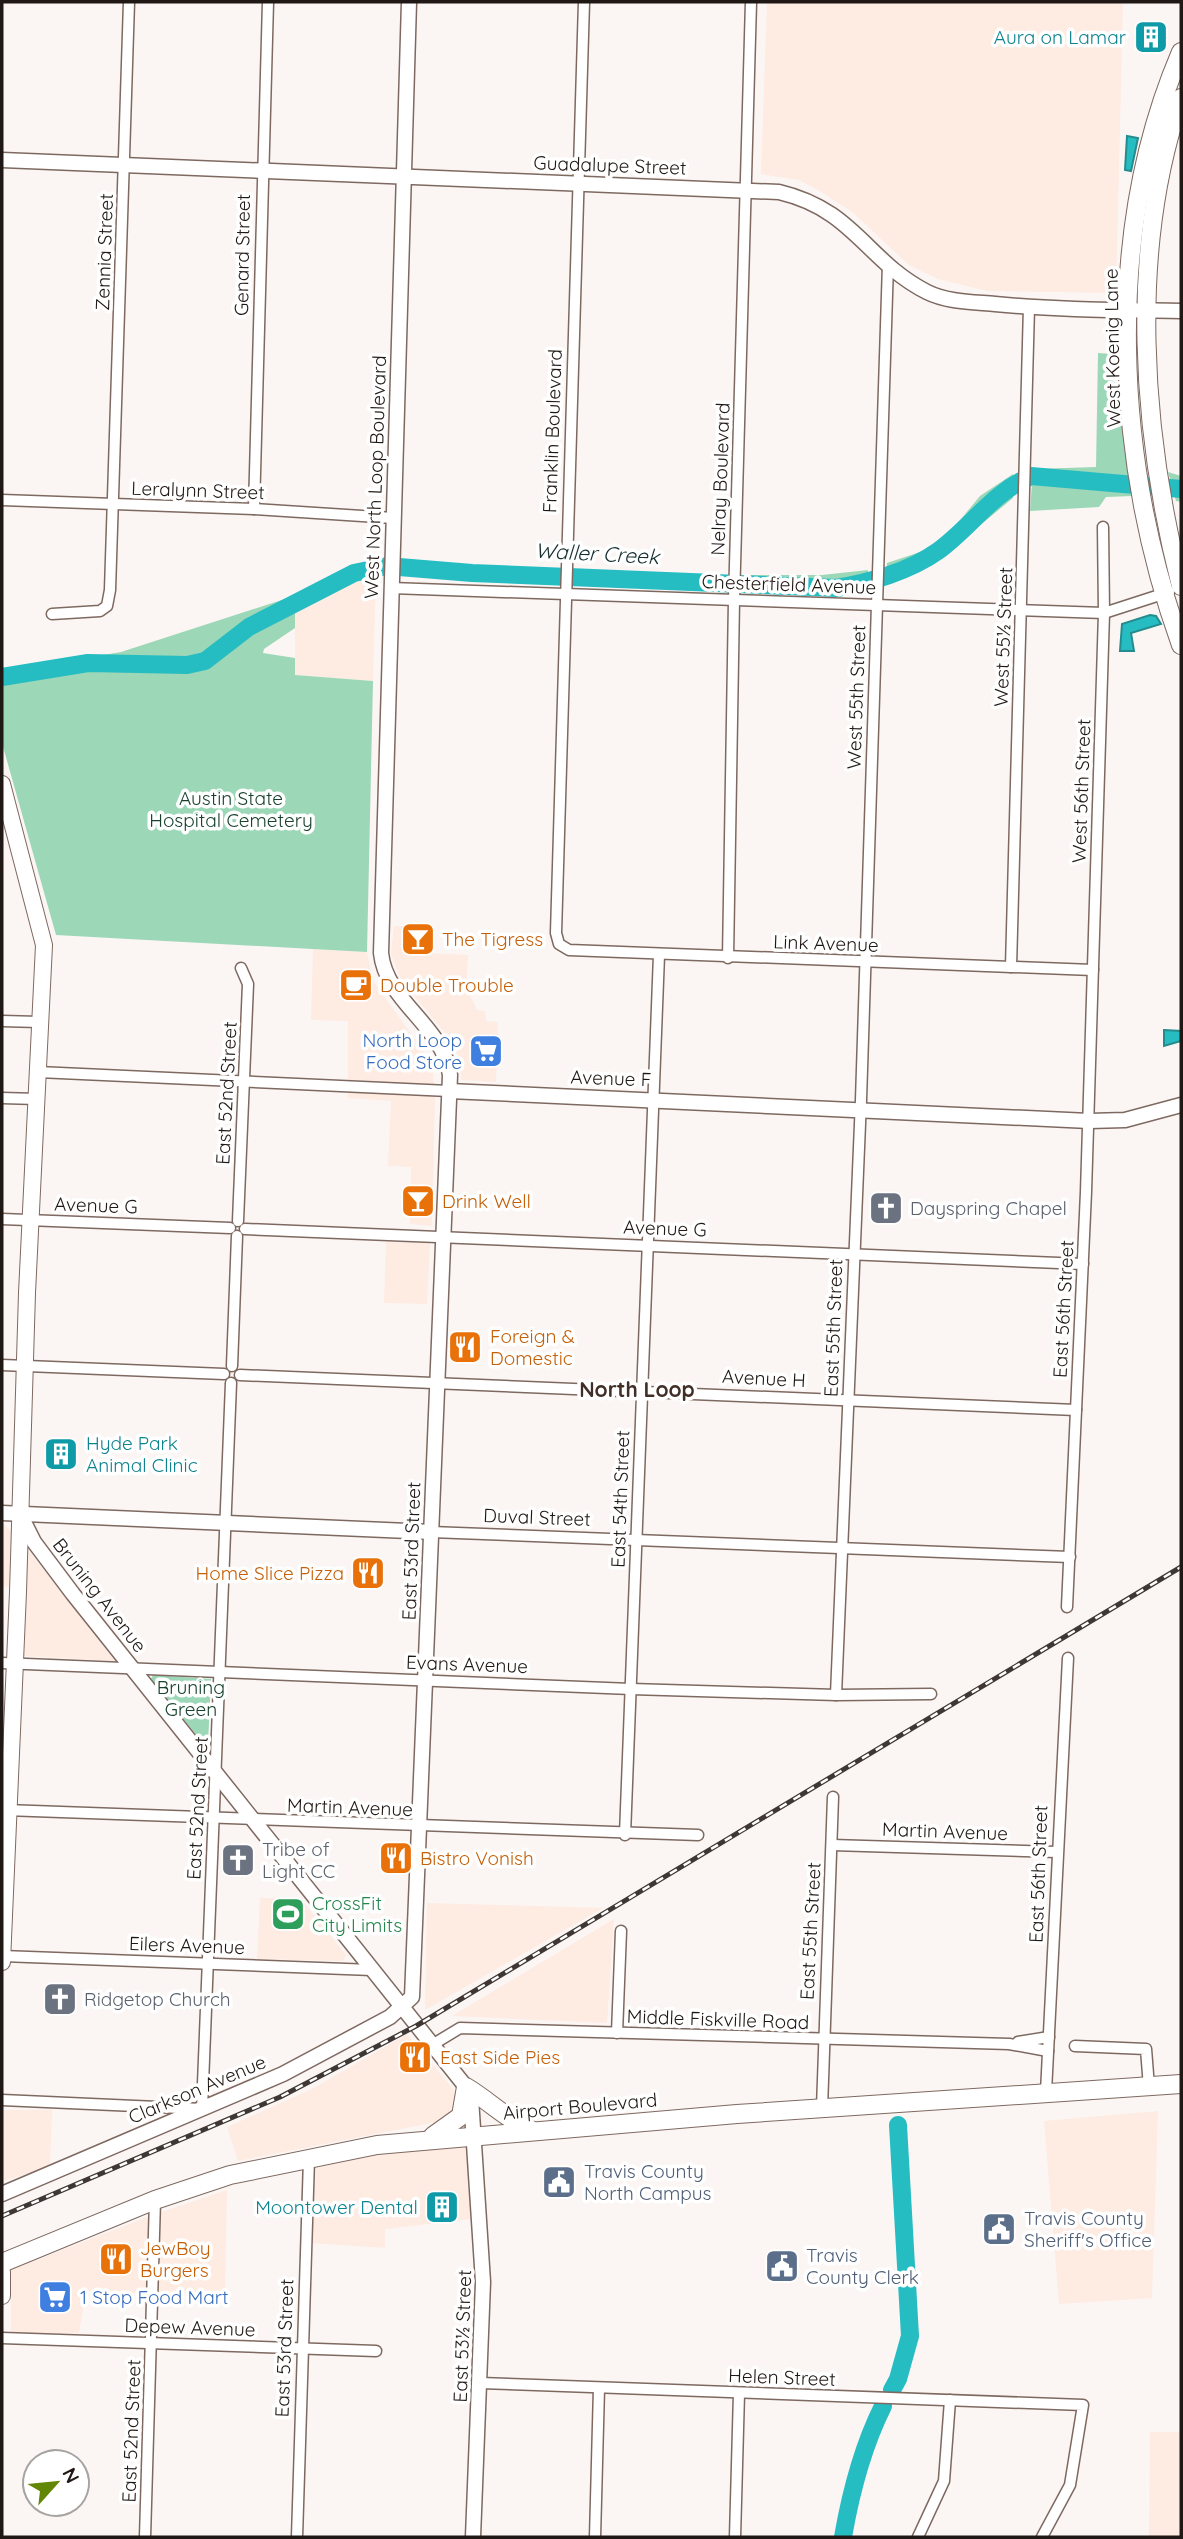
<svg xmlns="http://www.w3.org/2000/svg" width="1183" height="2539" viewBox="0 0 1183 2539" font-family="Quicksand,sans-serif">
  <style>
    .built { fill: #feebe2 }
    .green { fill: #9cd7b7 }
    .water { fill: #26bdc2; stroke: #248c8e; stroke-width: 2 }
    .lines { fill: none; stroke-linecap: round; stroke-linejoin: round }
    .river { stroke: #26bdc2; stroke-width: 18 }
    .minor-casing { stroke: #7e6960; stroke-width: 13 }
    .tertiary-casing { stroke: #7e6960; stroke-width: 17 }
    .secondary-casing { stroke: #7e6960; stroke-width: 18 }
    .primary-casing { stroke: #7e6960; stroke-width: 20 }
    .minor { stroke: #fff; stroke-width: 10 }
    .tertiary { stroke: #fff; stroke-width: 14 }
    .secondary { stroke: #fff; stroke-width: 16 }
    .primary { stroke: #fff; stroke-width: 18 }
    .rail-casing { stroke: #3f3734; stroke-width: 5 }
    .rail { stroke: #fff; stroke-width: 2.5; stroke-dasharray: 8; stroke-linecap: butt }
    .labels { text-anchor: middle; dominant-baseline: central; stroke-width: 7; stroke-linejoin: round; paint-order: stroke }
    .culture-label { font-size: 19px; fill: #0d838f; stroke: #fff; text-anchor: end }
    .street-label { font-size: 19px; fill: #201814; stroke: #fff }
    .park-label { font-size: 19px; fill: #18422e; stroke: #fff }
    .food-label { font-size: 19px; fill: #c56008; stroke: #fff; text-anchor: start }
    .shop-label { font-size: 19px; fill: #366cbe; stroke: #fff; text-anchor: end }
    .worship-label { font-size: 19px; fill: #5b616d; stroke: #fff; text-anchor: start }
    .leisure-label { font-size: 19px; fill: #27864d; stroke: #fff; text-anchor: start }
    .service-label { font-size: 19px; fill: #4e5e75; stroke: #fff; text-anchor: start }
    .water-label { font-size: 21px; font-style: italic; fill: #172f30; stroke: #fff }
    .neighbourhood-label { font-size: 21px; font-weight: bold; fill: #412f27; stroke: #fff }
  </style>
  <rect width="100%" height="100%" fill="#fbf6f4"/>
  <g class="built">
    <path d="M767,2H1123L1116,293L987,291L938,279L909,265L851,211L818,190L799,180L761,174Z"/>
    <path d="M376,572L373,681L295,675V605L351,576Z"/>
    <path d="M394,926L428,927L427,953L468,955L466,986L477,1010L485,1011L486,1021L498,1022L496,1082L461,1080L459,1058L449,1038L401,980L391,954Z"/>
    <path d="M313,949L367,952L373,981L432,1063L435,1097L432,1226L410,1224L411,1167L388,1166L391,1101L348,1098V1021L311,1020Z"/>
    <path d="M386,1242L430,1243L427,1304L384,1303Z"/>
    <path d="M2,1522L14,1534L9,1587L2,1586Z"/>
    <path d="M28,1550L30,1552L115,1661L24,1656L25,1554Z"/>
    <path d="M260,1898L301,1899L346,1955L343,1961L257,1959Z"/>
    <path d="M427,1903L603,1908L425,2010Z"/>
    <path d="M614,1919L607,2023L452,2016Z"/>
    <path d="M407,2034L453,2089L459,2105L454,2115L442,2121L238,2161L227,2127L314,2088Z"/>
    <path d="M3,2110H52L50,2168L2,2181Z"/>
    <path d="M1158,2111L1152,2298L1059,2304L1044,2121Z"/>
    <path d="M468,2147L472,2219L385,2229V2248L312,2243L314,2176L317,2168L380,2154Z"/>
    <path d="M227,2190L225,2296L86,2291L79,2333H11V2270L150,2216Z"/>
    <path d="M1150,2432H1181V2537H1149Z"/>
  </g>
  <g class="green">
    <path d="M1098,353L1112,354V380L1123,391L1133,496L1106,497L1099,507L1030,511L1033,469L1096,467Z"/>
    <path d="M1168,472L1181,476V502L1176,501Z"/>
    <path d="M1013,474V498L932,565L886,581L887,563L926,550L947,536L980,496Z"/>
    <path d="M376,565V572L351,576L295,605V628L264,649L263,653L295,658V675L373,681L367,952L56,935L2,743V672L121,652L297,595L348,571Z"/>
    <path d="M868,570L867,588L852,594L746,591V575H822Z"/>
    <path d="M153,1675L211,1679L208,1744L203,1743L151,1679Z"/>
  </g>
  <g class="water">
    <path d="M1127,136L1138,138L1131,171L1125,170Z"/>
    <path d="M1150,615L1156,616L1161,624L1131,633L1134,651H1120L1122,624Z"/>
    <path d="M1164,1030L1181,1031V1041L1164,1046Z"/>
  </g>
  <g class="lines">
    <g class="river">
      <path d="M2,677L88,663L187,665L205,661L249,627L354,573L387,566L472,573L836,588C869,583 910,571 938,551C971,527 992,493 1031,476L1181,489"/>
      <path d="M892,2390L898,2379L910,2336L898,2125"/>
      <path d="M843,2537C851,2491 862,2448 883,2406"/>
    </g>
    <g class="minor-casing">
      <g id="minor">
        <path d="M584,2L556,933L559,944L569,950L1093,970"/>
        <path d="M2,500L254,509L393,518"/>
        <path d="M254,509L268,2"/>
        <path d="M391,588L1104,613L1169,592"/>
        <path d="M52,614L100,611L107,606L110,590L129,2"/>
        <path d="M728,958L734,600L751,2"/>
        <path d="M1011,967L1029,307"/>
        <path d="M2,1021L39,1022"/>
        <path d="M38,1072L449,1091"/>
        <path d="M2,1098L37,1099"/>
        <path d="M2,1219L230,1228"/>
        <path d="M238,1221L248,984L241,968"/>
        <path d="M245,1229L1083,1264"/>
        <path d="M2,1365L224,1374"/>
        <path d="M232,1366L237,1236"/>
        <path d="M240,1375L1076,1410"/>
        <path d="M431,1532L1070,1557"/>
        <path d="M1067,1607L1086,1192L1104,613L1103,527"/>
        <path d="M2,1663L631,1689L836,1695L931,1694"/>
        <path d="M836,1695L861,1100L888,264"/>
        <path d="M5,1810L698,1835"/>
        <path d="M625,1835L659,955"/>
        <path d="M832,1845L1057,1852"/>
        <path d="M2,1956L372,1970"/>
        <path d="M617,2033L621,1931"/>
        <path d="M1018,2042L1049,2037"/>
        <path d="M432,2045L460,2028L1009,2044L1048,2051"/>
        <path d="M1075,2046L1146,2049L1149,2087"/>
        <path d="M1046,2092L1068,1658"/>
        <path d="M2,2100L202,2109L231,1383"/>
        <path d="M822,2108L833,1797"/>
        <path d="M2,2338L376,2351"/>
        <path d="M480,2383L1083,2405L1070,2485L1042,2537"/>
        <path d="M145,2537L155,2200"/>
        <path d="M297,2537L309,2159"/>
        <path d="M595,2537L599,2388"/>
        <path d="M735,2537L739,2393"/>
        <path d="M918,2537L944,2481L950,2400"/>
      </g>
    </g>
    <g class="tertiary-casing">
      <g id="tertiary">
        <path d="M2,160L779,192C855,210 866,261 927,292C947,302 973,302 995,304C1057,310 1119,310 1181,311"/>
        <path d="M449,1091L1089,1121L1125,1120L1181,1105"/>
        <path d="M2,1513L431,1532"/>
        <path d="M20,1514L34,1542L73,1594L466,2087L471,2098L483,2282L473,2537"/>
        <path d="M2,2194L283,2074L390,2017L412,1997L450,1075C443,1025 386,1002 381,953L409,2"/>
      </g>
    </g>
    <g class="secondary-casing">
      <g id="secondary">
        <path d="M2,784L44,945L27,1293L18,1592L2,1962"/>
        <path d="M2,2272V2296"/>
      </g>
    </g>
    <g class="primary-casing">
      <g id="primary">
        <path d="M1181,52C1103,234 1115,461 1181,645"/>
        <path d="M1181,98C1128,249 1142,434 1181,586"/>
        <path d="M433,2136L461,2116L466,2087C491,2102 503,2117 531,2130"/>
        <path d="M2,2263L155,2200L230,2175L377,2145L737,2114L1181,2084"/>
      </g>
    </g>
    <use href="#minor" class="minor"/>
    <use href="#tertiary" class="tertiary"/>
    <use href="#secondary" class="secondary"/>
    <use href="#primary" class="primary"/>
    <g class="rail-casing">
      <path id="rail" d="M2,2216L280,2097L416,2026L1181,1567"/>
    </g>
    <use href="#rail" class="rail"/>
  </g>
  <defs>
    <g id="building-square" transform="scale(1.75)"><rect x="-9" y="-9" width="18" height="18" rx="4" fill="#0f9aa8" stroke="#fff"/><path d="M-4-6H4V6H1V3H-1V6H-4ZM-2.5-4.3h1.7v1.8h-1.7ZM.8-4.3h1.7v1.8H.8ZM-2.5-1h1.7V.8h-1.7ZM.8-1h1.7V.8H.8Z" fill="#fff"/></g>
    <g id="bar-square" transform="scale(1.75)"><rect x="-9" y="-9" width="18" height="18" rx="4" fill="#e8710a" stroke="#fff"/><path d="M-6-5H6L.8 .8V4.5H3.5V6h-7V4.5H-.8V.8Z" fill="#fff"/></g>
    <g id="cafe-square" transform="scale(1.75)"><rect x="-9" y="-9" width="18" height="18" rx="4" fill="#e8710a" stroke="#fff"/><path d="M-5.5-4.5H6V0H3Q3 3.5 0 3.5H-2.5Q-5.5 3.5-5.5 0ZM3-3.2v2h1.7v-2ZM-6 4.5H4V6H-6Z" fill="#fff"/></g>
    <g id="supermarket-square" transform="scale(1.75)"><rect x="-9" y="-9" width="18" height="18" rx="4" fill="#3f7fe0" stroke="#fff"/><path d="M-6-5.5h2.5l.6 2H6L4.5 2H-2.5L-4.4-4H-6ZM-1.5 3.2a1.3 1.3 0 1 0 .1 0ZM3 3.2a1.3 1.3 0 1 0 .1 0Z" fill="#fff"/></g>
    <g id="church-square" transform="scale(1.75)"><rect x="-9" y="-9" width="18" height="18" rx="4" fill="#6b7280" stroke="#fff"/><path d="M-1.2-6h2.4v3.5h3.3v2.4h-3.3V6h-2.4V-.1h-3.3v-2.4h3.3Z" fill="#fff"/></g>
    <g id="restaurant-square" transform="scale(1.75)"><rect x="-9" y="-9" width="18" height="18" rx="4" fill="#e8710a" stroke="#fff"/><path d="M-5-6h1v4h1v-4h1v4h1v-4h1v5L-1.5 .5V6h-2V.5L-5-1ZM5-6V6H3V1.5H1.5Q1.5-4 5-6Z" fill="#fff"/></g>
    <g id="stadium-square" transform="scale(1.75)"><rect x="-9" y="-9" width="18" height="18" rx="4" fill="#2e9e5b" stroke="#fff"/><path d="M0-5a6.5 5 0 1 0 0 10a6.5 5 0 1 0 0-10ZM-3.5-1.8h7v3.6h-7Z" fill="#fff"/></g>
    <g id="civic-square" transform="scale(1.75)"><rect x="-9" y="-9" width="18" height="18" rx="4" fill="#5c6f8a" stroke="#fff"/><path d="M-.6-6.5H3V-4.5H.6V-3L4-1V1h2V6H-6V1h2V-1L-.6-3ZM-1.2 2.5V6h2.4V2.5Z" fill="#fff"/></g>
  </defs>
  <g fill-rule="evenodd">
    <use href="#building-square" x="1151" y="37"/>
    <use href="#bar-square" x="418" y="939"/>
    <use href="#cafe-square" x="356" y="985"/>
    <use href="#supermarket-square" x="486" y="1051"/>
    <use href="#bar-square" x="418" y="1201"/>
    <use href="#church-square" x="886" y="1208"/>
    <use href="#restaurant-square" x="465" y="1347"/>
    <use href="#building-square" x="61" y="1454"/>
    <use href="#restaurant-square" x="368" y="1573"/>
    <use href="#restaurant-square" x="396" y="1858"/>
    <use href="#church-square" x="238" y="1860"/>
    <use href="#stadium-square" x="288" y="1914"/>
    <use href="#church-square" x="60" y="1999"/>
    <use href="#restaurant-square" x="415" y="2057"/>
    <use href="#civic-square" x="559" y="2182"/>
    <use href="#building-square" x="442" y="2207"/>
    <use href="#civic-square" x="999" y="2229"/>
    <use href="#restaurant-square" x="116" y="2259"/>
    <use href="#civic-square" x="782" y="2266"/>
    <use href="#supermarket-square" x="55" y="2297"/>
  </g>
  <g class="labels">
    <g class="culture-label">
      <text x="1126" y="37">Aura on Lamar</text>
      <text x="86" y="1443" text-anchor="start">Hyde Park<tspan x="86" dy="22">Animal Clinic</tspan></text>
      <text x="418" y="2207">Moontower Dental</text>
    </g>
    <g class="street-label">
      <text transform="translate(610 165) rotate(2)">Guadalupe Street</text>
      <text transform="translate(104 252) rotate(-88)">Zennia Street</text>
      <text transform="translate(242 255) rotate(-89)">Genard Street</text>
      <text transform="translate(1112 348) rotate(-91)">West Koenig Lane</text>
      <text transform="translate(552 431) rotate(-88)">Franklin Boulevard</text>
      <text transform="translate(375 477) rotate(-88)">West North Loop Boulevard</text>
      <text transform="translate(720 479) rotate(-88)">Nelray Boulevard</text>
      <text transform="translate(198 490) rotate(2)">Leralynn Street</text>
      <text transform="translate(789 584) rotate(2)">Chesterfield Avenue</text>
      <text transform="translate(1003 637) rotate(-88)">West 55½ Street</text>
      <text transform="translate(856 697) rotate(-88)">West 55th Street</text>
      <text transform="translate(1081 791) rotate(-88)">West 56th Street</text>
      <text transform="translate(826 943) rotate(2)">Link Avenue</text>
      <text transform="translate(611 1078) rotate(2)">Avenue F</text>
      <text transform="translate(226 1093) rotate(-87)">East 52nd Street</text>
      <text transform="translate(96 1205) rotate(2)">Avenue G</text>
      <text transform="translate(665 1228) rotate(2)">Avenue G</text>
      <text transform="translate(1063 1309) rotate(-87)">East 56th Street</text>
      <text transform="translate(833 1328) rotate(-88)">East 55th Street</text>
      <text transform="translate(764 1378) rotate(3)">Avenue H</text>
      <text transform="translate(620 1499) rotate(-88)">East 54th Street</text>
      <text transform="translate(537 1517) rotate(2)">Duval Street</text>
      <text transform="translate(411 1551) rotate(-88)">East 53rd Street</text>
      <text transform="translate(100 1595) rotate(52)">Bruning Avenue</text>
      <text transform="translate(467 1664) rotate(2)">Evans Avenue</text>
      <text transform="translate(350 1807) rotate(2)">Martin Avenue</text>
      <text transform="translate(197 1808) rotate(-87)">East 52nd Street</text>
      <text transform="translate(945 1831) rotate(2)">Martin Avenue</text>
      <text transform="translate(1038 1874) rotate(-88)">East 56th Street</text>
      <text transform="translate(810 1931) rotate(-87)">East 55th Street</text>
      <text transform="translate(187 1945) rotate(2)">Eilers Avenue</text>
      <text transform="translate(718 2019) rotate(2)">Middle Fiskville Road</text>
      <text transform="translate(197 2089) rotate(-23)">Clarkson Avenue</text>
      <text transform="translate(580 2106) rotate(-5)">Airport Boulevard</text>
      <text transform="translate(190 2327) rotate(2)">Depew Avenue</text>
      <text transform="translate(462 2336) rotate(-88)">East 53½ Street</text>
      <text transform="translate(284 2348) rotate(-88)">East 53rd Street</text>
      <text transform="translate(782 2377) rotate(2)">Helen Street</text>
      <text transform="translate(131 2431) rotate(-88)">East 52nd Street</text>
    </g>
    <g class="park-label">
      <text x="231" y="798">Austin State<tspan x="231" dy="22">Hospital Cemetery</tspan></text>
      <text x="191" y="1687">Bruning<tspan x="191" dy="22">Green</tspan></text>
    </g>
    <g class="food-label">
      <text x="442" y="939">The Tigress</text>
      <text x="380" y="985">Double Trouble</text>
      <text x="442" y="1201">Drink Well</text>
      <text x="490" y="1336">Foreign &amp;<tspan x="490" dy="22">Domestic</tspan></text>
      <text x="344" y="1573" text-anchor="end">Home Slice Pizza</text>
      <text x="420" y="1858">Bistro Vonish</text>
      <text x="440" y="2057">East Side Pies</text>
      <text x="140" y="2248">JewBoy<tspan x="140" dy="22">Burgers</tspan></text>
    </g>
    <g class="shop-label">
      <text x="462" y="1040">North Loop<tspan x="462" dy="22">Food Store</tspan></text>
      <text x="80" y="2297" text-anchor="start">1 Stop Food Mart</text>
    </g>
    <g class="worship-label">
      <text x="910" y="1208">Dayspring Chapel</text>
      <text x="262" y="1849">Tribe of<tspan x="262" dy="22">Light CC</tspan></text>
      <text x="84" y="1999">Ridgetop Church</text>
    </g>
    <g class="leisure-label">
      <text x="312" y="1903">CrossFit<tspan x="312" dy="22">City Limits</tspan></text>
    </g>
    <g class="service-label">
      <text x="584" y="2171">Travis County<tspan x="584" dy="22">North Campus</tspan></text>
      <text x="1024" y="2218">Travis County<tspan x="1024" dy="22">Sheriff's Office</tspan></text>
      <text x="806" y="2255">Travis<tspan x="806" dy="22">County Clerk</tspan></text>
    </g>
    <g class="water-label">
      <text transform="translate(597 553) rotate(3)">Waller Creek</text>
    </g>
    <g class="neighbourhood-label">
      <text x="637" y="1389">North Loop</text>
    </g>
  </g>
  <rect width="1183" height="2539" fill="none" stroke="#201814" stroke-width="7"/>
  <g transform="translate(56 2483) rotate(63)"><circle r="33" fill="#ffffff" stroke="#a6a3a1" stroke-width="2"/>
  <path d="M0-5L12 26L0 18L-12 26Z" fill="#628605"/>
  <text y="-10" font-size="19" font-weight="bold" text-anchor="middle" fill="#201814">N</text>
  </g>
</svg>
